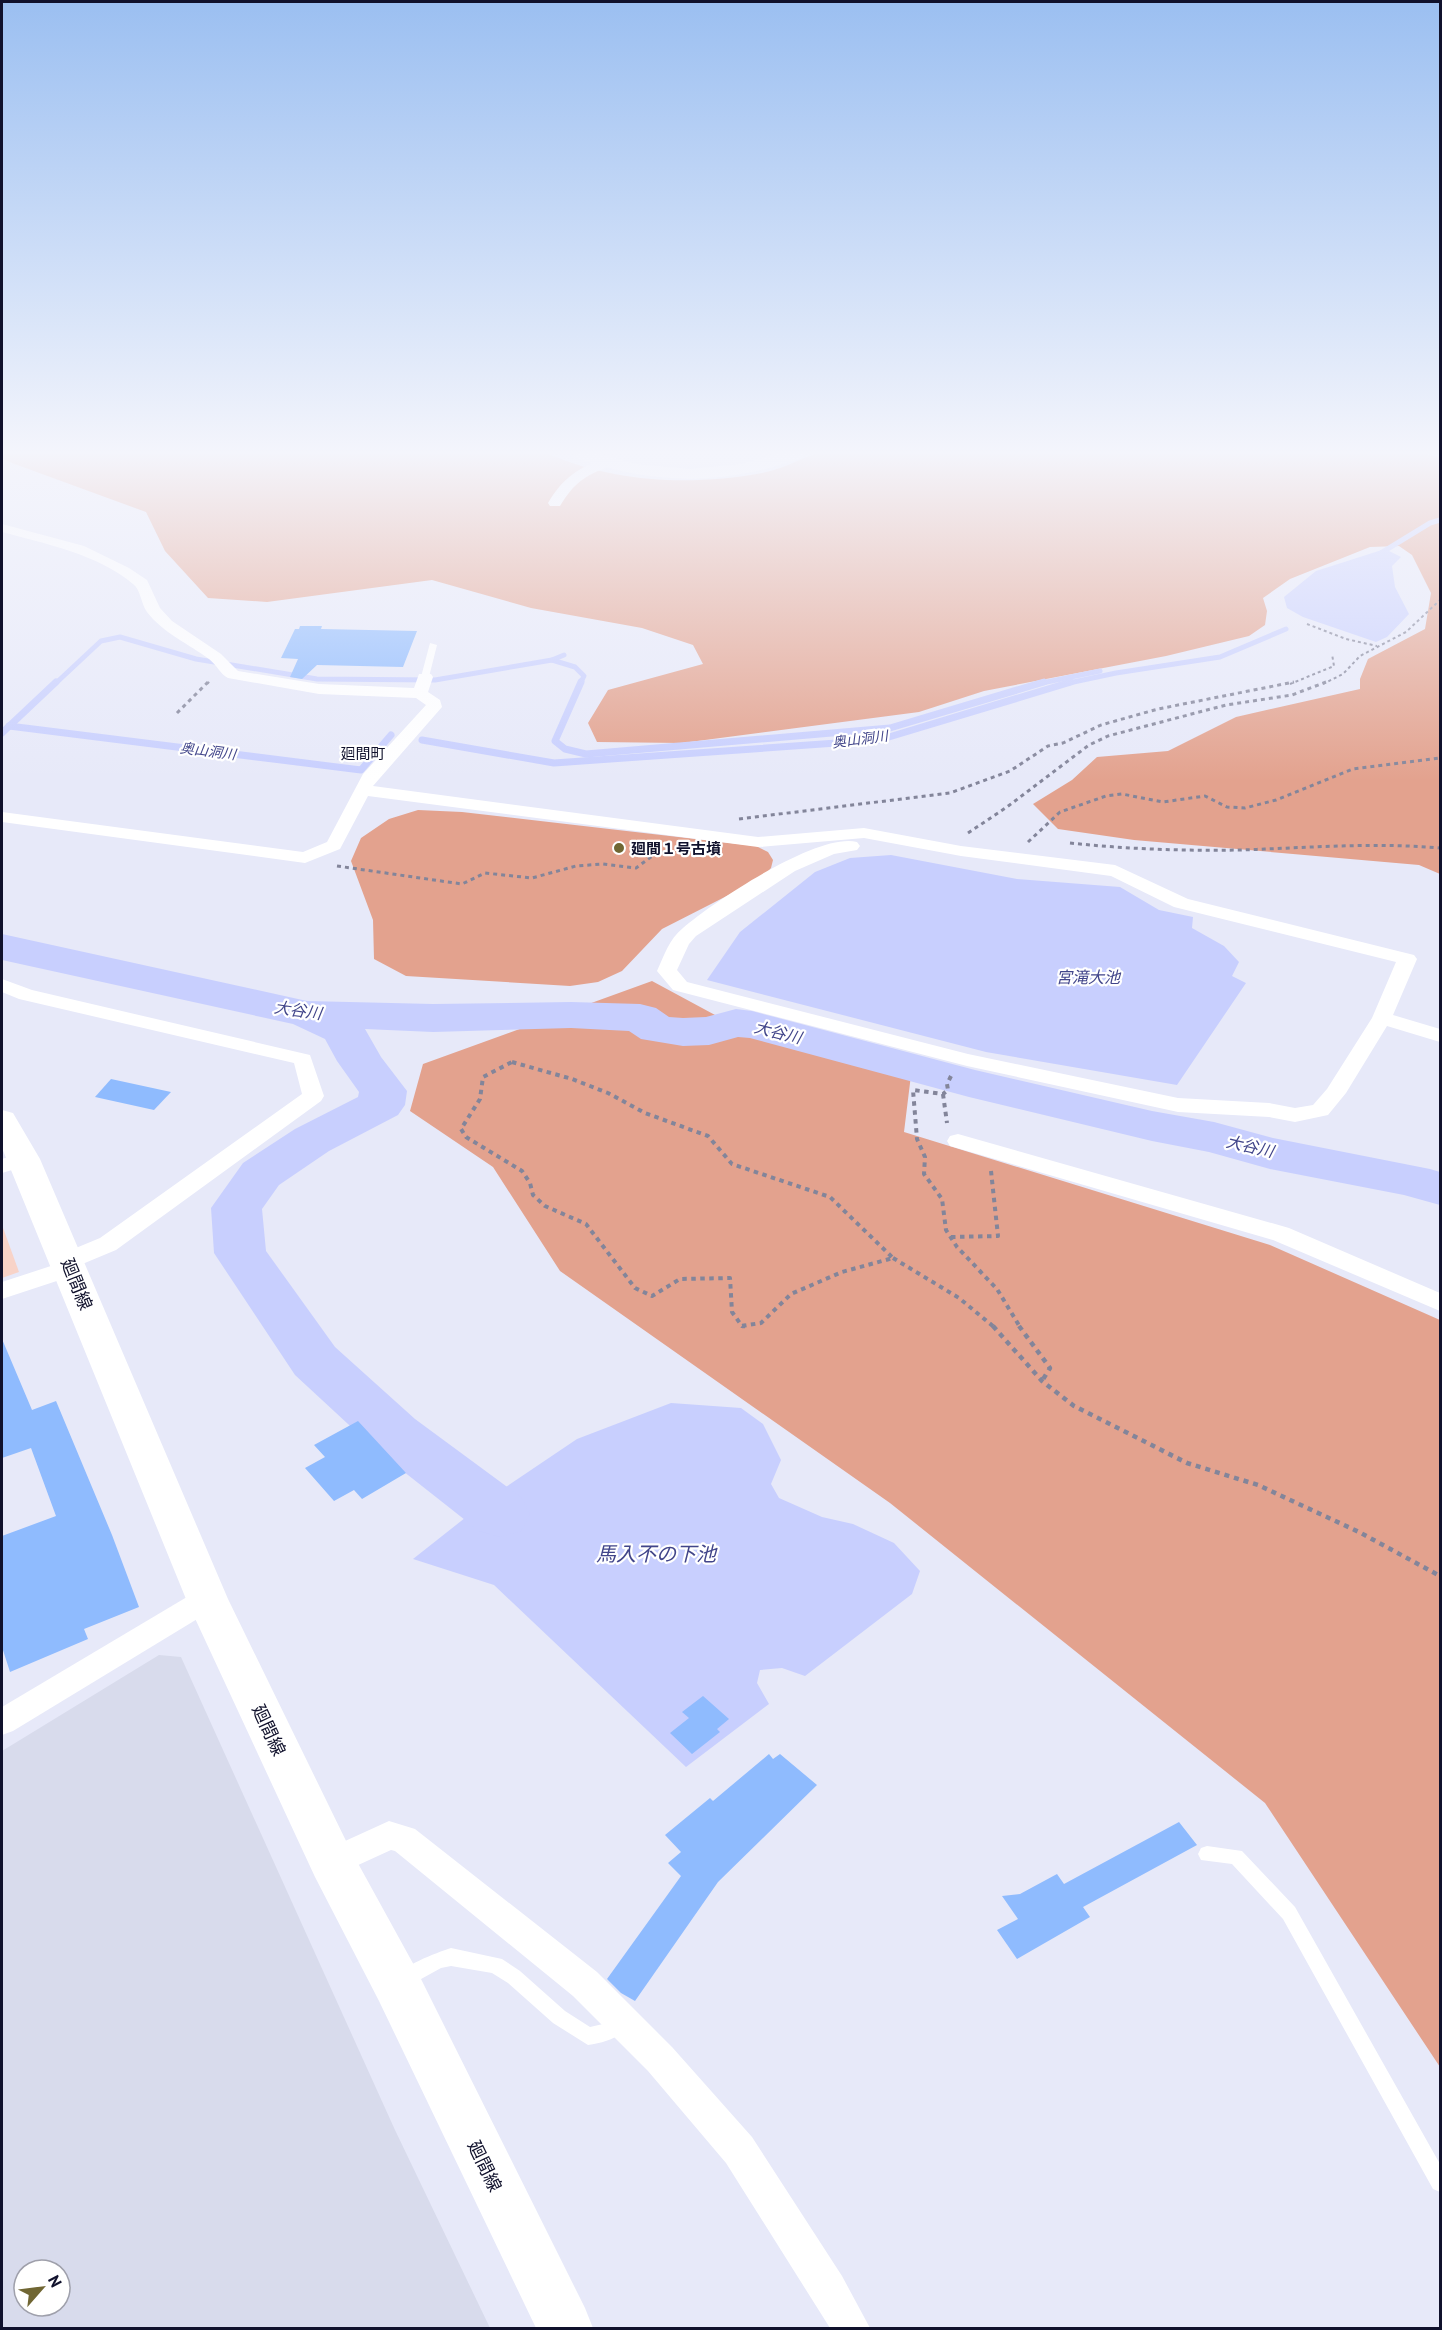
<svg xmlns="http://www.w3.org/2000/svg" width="1442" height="2330" viewBox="0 0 1442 2330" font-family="'PT Sans','Noto Sans JP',sans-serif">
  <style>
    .built { fill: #d8dbec; fill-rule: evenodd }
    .green { fill: #f8d3c8 }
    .forest { fill: #e3a28e }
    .water { fill: #c8cffe }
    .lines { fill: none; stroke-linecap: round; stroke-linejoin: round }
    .stream-far1 { stroke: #c8cffe; stroke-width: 5 }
    .stream { stroke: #c8cffe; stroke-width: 7 }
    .river { fill: #c8cffe; fill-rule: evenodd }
    .building { fill: #8fbbfe }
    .path-far3 { stroke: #83859a; stroke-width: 2; stroke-dasharray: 3 3; stroke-linecap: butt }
    .path-far2 { stroke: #83859a; stroke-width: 3; stroke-dasharray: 4 4; stroke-linecap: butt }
    .path-far1 { stroke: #83859a; stroke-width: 4; stroke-dasharray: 4.5 4.5; stroke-linecap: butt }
    .path { stroke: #83859a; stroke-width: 4.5; stroke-dasharray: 5 5; stroke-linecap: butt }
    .lane { fill: #fff; fill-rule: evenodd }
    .street { fill: #fff; fill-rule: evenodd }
    .secondary { fill: #fff; fill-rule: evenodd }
    .poi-dot { fill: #706633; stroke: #fff; stroke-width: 2 }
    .labels { text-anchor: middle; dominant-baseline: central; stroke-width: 4.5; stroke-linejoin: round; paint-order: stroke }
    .far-water-label { font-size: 14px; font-style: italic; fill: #41458a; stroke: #fff }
    .far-quarter-label { font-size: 15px; fill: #10112c; stroke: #fff }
    .poi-label { font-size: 15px; font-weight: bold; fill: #10112c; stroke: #fff; text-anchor: start }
    .water-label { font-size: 16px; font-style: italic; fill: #41458a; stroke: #fff }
    .near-street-label { font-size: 18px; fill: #10112c; stroke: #fff }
    .near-water-label { font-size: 20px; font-style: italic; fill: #41458a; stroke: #fff }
  </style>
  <rect width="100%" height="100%" fill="#e7e9f9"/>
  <path class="built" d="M159,1655L181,1657L395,2130L490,2328H2V1751ZM24,2270H60V2306H24Z"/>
  <path class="green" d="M2,1225L19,1272L2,1278Z"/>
  <g class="forest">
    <path d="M2,454H549C615,483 692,486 762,473C780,470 798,460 815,454H1422L1440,457V874L1419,865L1134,840L1058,829L1033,804L1072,780L1097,757L1168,751L1236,717L1360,689V679L1368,659L1425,629L1431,593L1412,555L1399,546L1370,547L1290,579L1263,598L1267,611L1265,625L1249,636L1166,656L984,691L919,712L682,743L597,742L588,723L608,690L703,664L693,645L642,628L531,608L432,580L267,602L208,598L165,551L146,512L12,463L2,458Z"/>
    <path d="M418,810L462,812L756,846L768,852L773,860L771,868L762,878L662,929L622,971L598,982L570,986L406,976L374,959L373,920L351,861L361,838L389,819Z"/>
    <path d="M652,981L741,1029L911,1075L904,1132L1270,1245L1440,1320V2067L1265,1803L890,1503L560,1271L493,1167L410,1111L423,1064Z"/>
  </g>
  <g class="water">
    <path d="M1385,549L1401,557L1392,566L1395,587L1409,614L1387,637L1376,642L1303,617L1287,608L1284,597L1316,571Z"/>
    <path d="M891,855L1017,879L1120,887L1159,910L1193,917L1192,928L1224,946L1239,962L1232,976L1246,983L1177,1085L986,1052L707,980L740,932L815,872L850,858Z"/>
    <path d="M671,1403L741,1408L763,1424L781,1460L771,1484L779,1498L822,1517L853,1524L894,1543L920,1571L912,1594L805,1676L782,1668L760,1670L757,1683L769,1704L686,1767L494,1585L413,1559L494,1495L577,1439Z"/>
  </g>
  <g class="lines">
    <g class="stream-far1">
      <path d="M1376,556L1430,523L1440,520"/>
      <path d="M552,660L575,667L584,676L580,684"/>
      <path d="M55,684L101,641L120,637L196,659L317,679L435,680L552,660L564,655"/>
      <path d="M1037,684L1100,671"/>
      <path d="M1064,684L1116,673L1220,657L1286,629"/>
    </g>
    <g class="stream">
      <path d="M581,682L555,741L565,749L586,754L890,728L1044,682"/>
      <path d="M9,726L361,770L391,735"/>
      <path d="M2,733L56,682"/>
      <path d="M422,740L554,763L879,740L1071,682"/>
    </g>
    <path class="river" d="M2,934L307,1001L433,1004L571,1002L640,1004L656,1008L669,1017L683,1018L706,1017L736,1009L752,1011L975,1070L1152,1111L1214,1122L1273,1138L1430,1169L1440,1172V1205L1404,1195L1270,1169L1209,1152L1152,1141L969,1097L750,1038L738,1037L709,1045L683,1046L641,1039L629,1031L571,1028L433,1032L365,1029L381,1057L407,1091L405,1105L398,1115L329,1151L279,1185L262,1209L266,1251L335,1347L415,1419L521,1497L530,1514L521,1531L500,1537L479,1531L375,1449L295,1375L214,1253L211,1208L243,1163L295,1129L358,1097L359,1092L337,1061L325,1039L293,1024L2,960Z"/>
  </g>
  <g class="building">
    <path d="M300,626H322L321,629L417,631L403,667L317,665L302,679L290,677L298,659L281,658L295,629H299Z"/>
    <path d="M111,1079L171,1092L154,1110L95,1097Z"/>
    <path d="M2,1339L32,1410L56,1401L112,1535L139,1607L84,1629L88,1639L10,1672L2,1647V1536L56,1516L31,1448L2,1458Z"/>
    <path d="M358,1421L406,1473L362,1499L354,1490L334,1501L305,1468L325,1457L314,1445Z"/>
    <path d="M703,1696L729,1719L717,1729L720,1732L692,1754L670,1733L689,1718L682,1712Z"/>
    <path d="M769,1754L773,1759L780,1754L817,1785L718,1882L635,2001L621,1993L607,1979L681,1876L668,1863L681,1852L665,1835L710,1798L713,1801Z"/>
    <path d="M1179,1822L1197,1845L1083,1907L1090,1917L1017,1959L997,1930L1018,1919L1002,1896L1020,1894L1057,1874L1064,1884Z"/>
  </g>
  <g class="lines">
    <g class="path-far3">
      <path d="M1307,624L1346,639L1377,646"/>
      <path d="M207,684L211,680"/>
      <path d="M1290,684L1334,666L1332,654"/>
      <path d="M1323,684L1343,674L1360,656L1406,632L1440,600"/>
    </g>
    <g class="path-far2">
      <path d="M177,713L208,682"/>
      <path d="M739,819L950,793L1010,771L1048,746L1063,743L1101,725L1158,709L1294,682"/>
      <path d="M968,833L1007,807L1089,745L1108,736L1226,705L1292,695L1326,682"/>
      <path d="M1028,842L1060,812L1106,796L1122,794L1163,802L1205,796L1227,807L1245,808L1276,800L1353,769L1440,758"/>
      <path d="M1070,843C1126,849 1182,851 1239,850C1306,848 1373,842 1440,848"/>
      <path d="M337,866L462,884L485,873L532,878L576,866L603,864L636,868L655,854L670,851"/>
    </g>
    <g class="path-far1">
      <path d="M512,1062L572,1079L608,1093L645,1113L708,1136L732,1164L830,1197L893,1258L842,1272L791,1294L761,1323L742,1326L732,1312L730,1278L680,1279L652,1296L635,1288L586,1224L545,1206L533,1195L530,1183L522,1171L466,1137L461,1129L480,1099L483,1077Z"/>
      <path d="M951,1076L947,1084L948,1090L943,1094L913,1090L917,1139L925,1157L924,1174L942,1199L946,1230L957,1247L997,1289L1020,1327"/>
      <path d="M943,1094L947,1123"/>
      <path d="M951,1237L998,1236L991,1171"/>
      <path d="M893,1258L959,1298L994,1327"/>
    </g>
    <g class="path">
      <path d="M742,1326H745"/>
      <path d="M993,1326L1042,1381L1074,1406L1187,1463L1258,1485L1359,1532L1440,1576"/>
      <path d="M1019,1326L1050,1368L1042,1381"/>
    </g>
    <g class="lane">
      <path d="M430,643L437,645L429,677L425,680L421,677Z"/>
      <path d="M1207,1846L1242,1851L1295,1907L1440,2164V2192L1433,2189L1283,1919L1232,1864L1201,1860L1198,1854L1201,1848Z"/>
      <path d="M451,1948L502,1959L520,1971L565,2011L590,2027L603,2024L614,2015L620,2012L626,2015L629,2021C622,2039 605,2042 588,2045L553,2023L508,1983L492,1973L451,1966L441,1968L403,1989L397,1986L394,1980C400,1966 436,1953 451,1948Z"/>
    </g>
    <g class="street">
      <path d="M606,459L611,460L612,463L611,466C584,476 575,482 560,506H550L548,503C562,479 579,466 606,459Z"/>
      <path d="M2,524L84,546L129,568L147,580L160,608L172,621L221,654L238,671L319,684L414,688L419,674H431L433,677L428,692L440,700L442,707L373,786L758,837L864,828L961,846L1115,865L1188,899L1414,955L1417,959L1393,1015L1440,1029V1042L1387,1026L1346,1093L1328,1115L1295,1122L1269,1117L1178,1112L967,1066L673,990L657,971C664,956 669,939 683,928C713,902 818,832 857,842L860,846L857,850L834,854L795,871L696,936L689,944L677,970L687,982L968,1054L1178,1098L1269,1103L1295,1108L1313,1105L1327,1089L1372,1018L1396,962L1174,907L1111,876L961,856L864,838L758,847L368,796L340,849L305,863L2,822V812L303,852L327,842L363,774L426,705L416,698L319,694L228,678C220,674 217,665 209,659C189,644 163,633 147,612C141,604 141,590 133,584C100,555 43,543 2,532Z"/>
      <path d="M2,979L32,990L310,1055L324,1096L321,1101L116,1250L80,1265L82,1268L78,1274L2,1299V1282L57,1264L55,1261L59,1255L100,1238L302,1094L294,1063L19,999L2,992Z"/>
      <path d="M958,1134L1289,1228L1440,1293V1311L1273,1240L950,1146L947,1141L950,1136Z"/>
      <path d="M24,1152L32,1154L35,1159L32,1164L2,1173V1159Z"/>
      <path d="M207,1587L217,1591L221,1599L217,1607L13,1731L2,1735V1707L197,1591Z"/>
      <path d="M389,1821L415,1829L597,1972L672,2047L752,2137L842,2276L870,2328H830L726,2163L648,2071L573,1996L395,1851L391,1850L332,1877L321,1872L316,1862L321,1852Z"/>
    </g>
    <g class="secondary">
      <path d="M573,454H601L635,464L689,469L742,464L776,454H804L802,458C721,486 656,485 575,458Z"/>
      <path d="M2,1110L13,1113L40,1159L228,1599L349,1847L415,1967L585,2308L593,2328H536L379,2001L315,1877L186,1599L2,1148Z"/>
    </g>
  </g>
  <linearGradient id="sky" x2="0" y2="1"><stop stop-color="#9bbff1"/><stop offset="0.58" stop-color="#f4f5fc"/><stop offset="1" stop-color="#f4f5fc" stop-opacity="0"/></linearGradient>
  <rect width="1442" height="781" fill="url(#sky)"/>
  <circle class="poi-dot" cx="619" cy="848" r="6"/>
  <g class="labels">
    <g class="far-water-label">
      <text transform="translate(860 739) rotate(-7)">奥山洞川</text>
      <text transform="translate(208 751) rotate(7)">奥山洞川</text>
    </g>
    <g class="far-quarter-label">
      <text x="363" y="753">廻間町</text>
    </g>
    <g class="poi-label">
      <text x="631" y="848">廻間１号古墳</text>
    </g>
    <g class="water-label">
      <text x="1088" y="977">宮滝大池</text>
      <text transform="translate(298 1010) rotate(8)">大谷川</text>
      <text transform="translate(778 1032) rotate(14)">大谷川</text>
      <text transform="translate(1250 1146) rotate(13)">大谷川</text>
    </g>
    <g class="near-street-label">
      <text transform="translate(77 1284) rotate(68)">廻間線</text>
      <text transform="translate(269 1730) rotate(65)">廻間線</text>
      <text transform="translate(485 2166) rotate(64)">廻間線</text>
    </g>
    <g class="near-water-label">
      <text x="656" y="1554">馬入不の下池</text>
    </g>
  </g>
  <rect width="1442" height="2330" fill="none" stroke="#10112c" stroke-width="6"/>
  <g transform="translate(42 2288) rotate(62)"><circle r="28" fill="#ffffff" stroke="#9fa0ab" stroke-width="1.5"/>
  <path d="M0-4.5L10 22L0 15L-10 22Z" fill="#706633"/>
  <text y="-9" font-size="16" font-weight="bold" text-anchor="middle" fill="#10112c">N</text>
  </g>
</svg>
